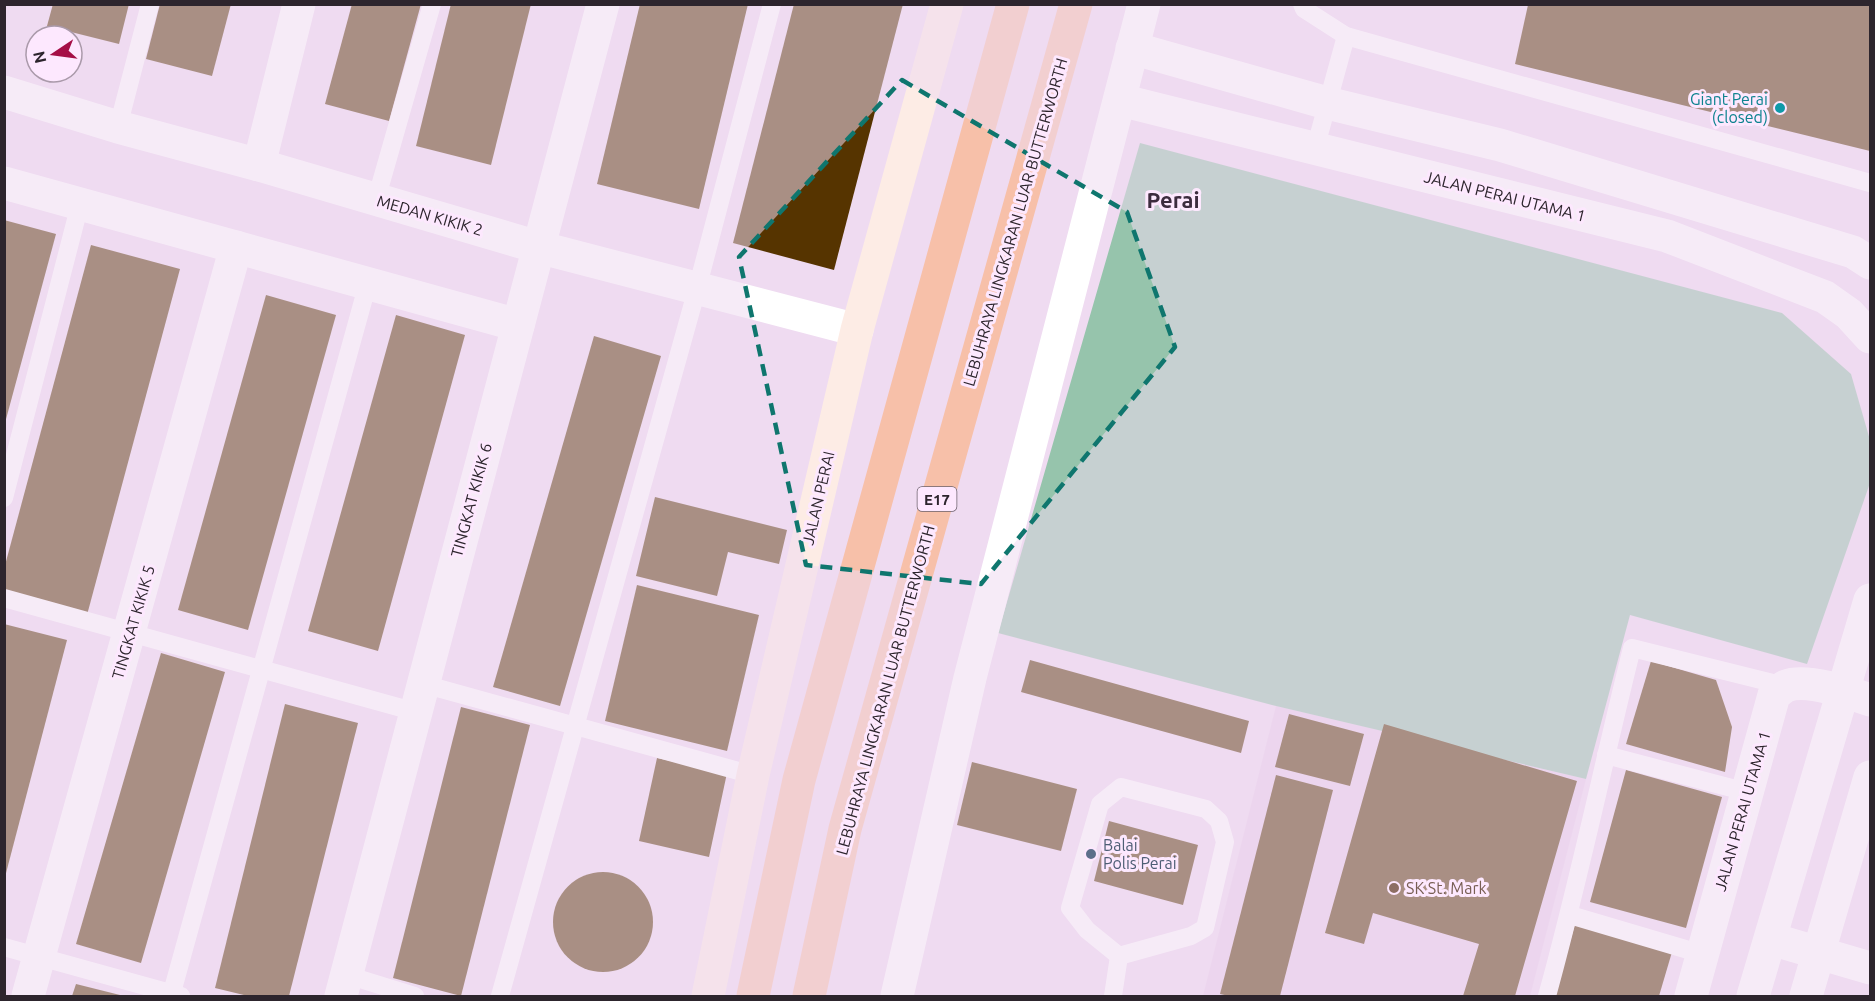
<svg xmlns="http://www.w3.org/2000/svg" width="1875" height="1001" viewBox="0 0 1875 1001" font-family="Ubuntu,sans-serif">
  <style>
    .built { fill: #e9cfeb }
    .green { fill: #96c4ac }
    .building { fill: #563400 }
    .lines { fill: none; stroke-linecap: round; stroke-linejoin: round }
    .lane { stroke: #fff; stroke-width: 18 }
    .street { stroke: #fff; stroke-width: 33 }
    .secondary { stroke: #fdece5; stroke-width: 33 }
    .highway { stroke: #f7c0a9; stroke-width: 33 }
    .marked { fill: none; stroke: #0f766e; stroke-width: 4.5; stroke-dasharray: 12 8; stroke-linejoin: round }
    .culture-dot { fill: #0f9aa8; stroke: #fde8fe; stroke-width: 2 }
    .service-dot { fill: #5c6f8a; stroke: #fde8fe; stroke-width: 2 }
    .education-dot { fill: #8d6e63; stroke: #fde8fe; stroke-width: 2 }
    .labels { text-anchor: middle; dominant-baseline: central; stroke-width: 6; stroke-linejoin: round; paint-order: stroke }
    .shield { fill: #fde8fe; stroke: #6b606c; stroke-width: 1.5 }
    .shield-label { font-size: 15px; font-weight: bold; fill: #2d252d }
    .culture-label { font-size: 16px; fill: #0d838f; stroke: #fde8fe; text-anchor: end }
    .street-label { font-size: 16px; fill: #2d252d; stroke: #fde8fe }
    .service-label { font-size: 16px; fill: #4e5e75; stroke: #fde8fe; text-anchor: start }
    .education-label { font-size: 16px; fill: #785e54; stroke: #fde8fe; text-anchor: start }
    .district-label { font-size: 22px; font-weight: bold; fill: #3c2c3e; stroke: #fde8fe }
  </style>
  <rect width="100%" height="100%" fill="#efdbf1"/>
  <path class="built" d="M1276,706L1586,779L1530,996H1203Z"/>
  <path class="green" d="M1140,143L1782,313L1851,374L1870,440V483L1807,664L1630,615L1586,779L1276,706L998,633Z"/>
  <g class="building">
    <path d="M53,4H129L119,44L47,26Z"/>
    <path d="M160,4H231L212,76L146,59Z"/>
    <path d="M352,4H421L389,121L325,104Z"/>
    <path d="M451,4H531L491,165L416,146Z"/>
    <path d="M640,4H748L699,209L597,184Z"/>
    <path d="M794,4H903L834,270L733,243Z"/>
    <path d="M1528,5H1870V151L1515,64Z"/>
    <path d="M4,220L56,234L5,423H4Z"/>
    <path d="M91,245L180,269L87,615L4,593V569Z"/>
    <path d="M266,295L336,315L248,630L178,610Z"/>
    <path d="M396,315L465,335L378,651L308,631Z"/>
    <path d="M594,336L661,356L560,706L493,687Z"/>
    <path d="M655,497L787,530L779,564L728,552L717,596L636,576Z"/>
    <path d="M637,585L759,615L727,751L605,721Z"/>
    <path d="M4,624L67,640L5,877H4Z"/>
    <path d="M161,653L225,672L141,963L76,944Z"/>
    <path d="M1030,660L1249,721L1241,753L1021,692Z"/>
    <path d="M1651,661L1716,680L1732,727L1725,772L1626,744Z"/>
    <path d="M285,704L358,723L289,996H248L215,988Z"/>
    <path d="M461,707L530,725L461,996L393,978Z"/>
    <path d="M1289,714L1364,734L1350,786L1275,767Z"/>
    <path d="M1384,724L1577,781L1515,996H1463L1479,944L1373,913L1364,944L1325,933Z"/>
    <path d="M657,758L727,773L709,857L639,841Z"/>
    <path d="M972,762L1077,789L1061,851L957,825Z"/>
    <path d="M1626,770L1722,797L1686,928L1590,902Z"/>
    <path d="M1276,775L1333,790L1280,996H1229L1220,994Z"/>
    <path d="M1109,821L1198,845L1183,905L1094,881Z"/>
    <circle cx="603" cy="922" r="50"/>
    <path d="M1575,924L1672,952L1659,996H1555Z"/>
    <path d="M76,984L124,996H72Z"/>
  </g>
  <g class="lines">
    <g class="lane">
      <path d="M1302,4L1304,9L1346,36L1870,183"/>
      <path d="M118,127L150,4"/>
      <path d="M1315,149L1346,36"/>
      <path d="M376,200L432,4"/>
      <path d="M4,498L80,204"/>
      <path d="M4,598L416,712"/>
      <path d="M423,684L753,775"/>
      <path d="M1606,755L1747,792"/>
      <path d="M1121,787L1206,809L1219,821L1225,842L1205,928L1191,936L1119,956L1087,930L1070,908L1100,804Z"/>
      <path d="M1570,915L1702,954"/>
      <path d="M4,947L181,996"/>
      <path d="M347,975L415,996"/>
      <path d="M171,996L368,283"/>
      <path d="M500,996L697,289L772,4"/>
      <path d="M1113,996L1119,956"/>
      <path d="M1547,996C1579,881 1603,764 1632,648L1785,686"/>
    </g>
    <g class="street">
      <path d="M1132,48L1327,103L1500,145L1853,252L1870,263"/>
      <path d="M4,92L118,127L259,165L538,247L857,330"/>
      <path d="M1120,100L1667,236L1825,297L1849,314L1870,337"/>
      <path d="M259,165L299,4"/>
      <path d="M4,183L518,325"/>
      <path d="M1771,939L1870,968"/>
      <path d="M28,996L236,247"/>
      <path d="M341,996L603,4"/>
      <path d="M897,996L970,678L1144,4"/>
      <path d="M1691,996L1774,695C1778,692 1782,688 1786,686C1806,678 1850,693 1870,700"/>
      <path d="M1753,996L1870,600"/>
      <path d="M1806,996L1870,777"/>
    </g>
    <path class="secondary" d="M708,996L753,775L857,330L947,4"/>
    <g class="highway">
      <path d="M753,996L799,780L1013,4"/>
      <path d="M809,996L845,829L1076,4"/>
    </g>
  </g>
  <path d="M0 0H1875V1001H0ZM902,80L1127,212L1175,347L981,584L806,565L739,257Z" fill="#efdbf1" fill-opacity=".55" fill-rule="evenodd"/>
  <path class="marked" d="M902,80L1127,212L1175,347L981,584L806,565L739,257Z"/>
  <circle class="culture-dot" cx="1780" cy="108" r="6"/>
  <circle class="service-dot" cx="1091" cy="854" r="6"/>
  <circle class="education-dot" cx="1394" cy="888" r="6"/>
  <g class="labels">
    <rect class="shield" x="917.5" y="487" width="39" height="24" rx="4.5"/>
    <g class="shield-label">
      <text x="937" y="499">E17</text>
    </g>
    <g class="culture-label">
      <text x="1768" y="99">Giant Perai<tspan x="1768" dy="18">(closed)</tspan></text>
    </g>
    <g class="street-label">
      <text transform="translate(1505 196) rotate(14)">JALAN PERAI UTAMA 1</text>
      <text transform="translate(430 215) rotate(16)">MEDAN KIKIK 2</text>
      <text transform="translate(1015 222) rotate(-74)">LEBUHRAYA LINGKARAN LUAR BUTTERWORTH</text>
      <text transform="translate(818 498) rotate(-77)">JALAN PERAI</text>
      <text transform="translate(471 500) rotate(-75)">TINGKAT KIKIK 6</text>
      <text transform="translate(133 622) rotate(-74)">TINGKAT KIKIK 5</text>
      <text transform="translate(885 690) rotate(-75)">LEBUHRAYA LINGKARAN LUAR BUTTERWORTH</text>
      <text transform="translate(1742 811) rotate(-74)">JALAN PERAI UTAMA 1</text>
    </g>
    <g class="service-label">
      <text x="1103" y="845">Balai<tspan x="1103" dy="18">Polis Perai</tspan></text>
    </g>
    <g class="education-label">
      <text x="1406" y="888">SK St. Mark</text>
    </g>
    <g class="district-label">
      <text x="1173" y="199">Perai</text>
    </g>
  </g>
  <rect width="1875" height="1001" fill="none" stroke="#2d252d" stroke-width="12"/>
  <g transform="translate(54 54) rotate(257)"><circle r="28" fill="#fde8fe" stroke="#aa9aaa" stroke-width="1.5"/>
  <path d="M0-4.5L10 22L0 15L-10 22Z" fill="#a50e46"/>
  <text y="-9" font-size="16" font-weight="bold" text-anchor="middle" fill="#2d252d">N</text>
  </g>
</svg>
